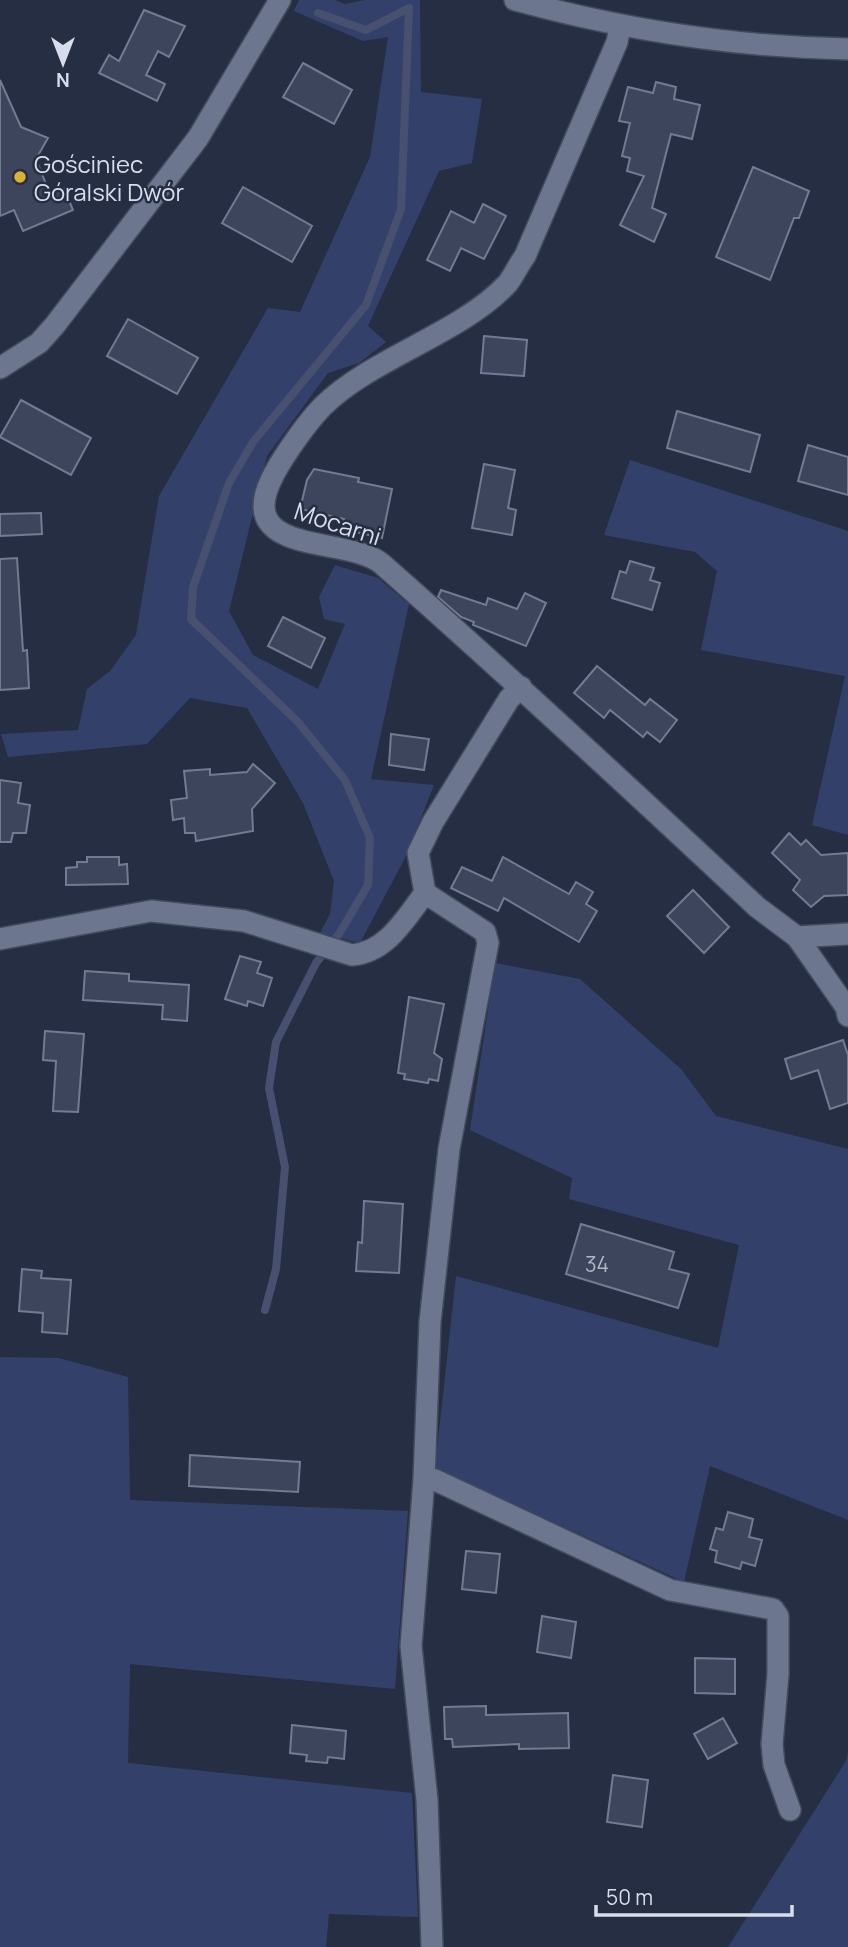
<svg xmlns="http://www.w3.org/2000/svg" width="848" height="1947" viewBox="0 0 848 1947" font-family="Manrope,sans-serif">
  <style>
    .green { fill: #33416a }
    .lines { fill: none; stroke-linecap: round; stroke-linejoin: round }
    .stream { stroke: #485070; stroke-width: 8 }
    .building { fill: #3d455c; stroke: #717b94; stroke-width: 2 }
    .minor-casing { stroke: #434a5b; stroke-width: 24 }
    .minor { stroke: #6d768f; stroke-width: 21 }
    .poi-dot { fill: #dcb233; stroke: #262e43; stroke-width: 2.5 }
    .labels { text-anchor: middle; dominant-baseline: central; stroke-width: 5; stroke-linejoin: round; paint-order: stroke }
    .number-label { font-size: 21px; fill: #b1b7c7 }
    .poi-label { font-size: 24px; fill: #d8ddeb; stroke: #262e43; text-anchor: start }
    .street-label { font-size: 24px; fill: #d8ddeb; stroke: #262e43 }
  </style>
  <rect width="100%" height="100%" fill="#262e43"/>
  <g class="green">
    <path d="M299,0H335L345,4L365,0H420L421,92L482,99L472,163L439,171L368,326L386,342L359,363L328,373L267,456L229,611L253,655L318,689L345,624L324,619L319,597L335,565L378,578L409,604L371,779L434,785L405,858L360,943L320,933L330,914L334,881L303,803L247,708L190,698L147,744L8,757L1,734L78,730L87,689L110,671L136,635L159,496L268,308L300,312L370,157L388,37L363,41L294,11Z"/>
    <path d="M630,460L848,531V835L812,825L845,676L701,650L717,571L695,552L604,535Z"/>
    <path d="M495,963L580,979L681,1069L716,1116L848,1149V1520L710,1466L684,1582L435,1468L456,1276L718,1348L739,1245L569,1199L572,1178L470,1130Z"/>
    <path d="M0,1357L59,1358L128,1377L130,1500L408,1511L395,1689L130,1664L128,1763L412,1793L418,1917L329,1914L326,1947H0Z"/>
    <path d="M848,1752V1947H728L846,1761Z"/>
  </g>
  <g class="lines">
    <path class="stream" d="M265,1310L276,1269L285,1167L269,1088L276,1042L316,963L339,934L368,885L370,838L345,780L298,722L191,619L193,587L229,483L253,442L366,305L401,209L409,8L366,30L318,13"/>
  </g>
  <g class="building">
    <path d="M144,10L185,26L169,57L158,51L146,75L165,84L157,101L99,73L109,55L119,61Z"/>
    <path d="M303,63L352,90L334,124L283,97Z"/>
    <path d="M0,80L21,127L48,138L36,159L50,194L64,188L73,210L23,231L14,210L0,216Z"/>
    <path d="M656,82L676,87L674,99L700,105L692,139L671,134L652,208L666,214L654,242L620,225L644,176L627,171L630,158L622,156L630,123L619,121L628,87L653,93Z"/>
    <path d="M753,167L809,191L799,218H794L770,280L716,257Z"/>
    <path d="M243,187L312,226L292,262L222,223Z"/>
    <path d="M483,204L506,216L484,259L461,248L450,271L427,260L451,211L474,223Z"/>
    <path d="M128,319L198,358L177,394L107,356Z"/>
    <path d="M484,336L527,340L524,376L481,373Z"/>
    <path d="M21,400L91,438L71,475L0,437Z"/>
    <path d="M677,411L760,435L750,472L667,448Z"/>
    <path d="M808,445L848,457V495L798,481Z"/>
    <path d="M484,464L515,470L508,508L516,510L512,535L472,528Z"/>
    <path d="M314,469L359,478L358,482L392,489L382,538L342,529L344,519L300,509L307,480Z"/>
    <path d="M41,513L42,534L0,536V514Z"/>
    <path d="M17,558L23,651L27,650L29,688L0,690V559Z"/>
    <path d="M630,561L654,568L650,580L660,583L652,610L612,598L620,571L626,573Z"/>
    <path d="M441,590L486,605L488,598L517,609L525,593L546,603L526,646L473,625L474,622L461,617L438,597Z"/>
    <path d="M283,617L325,638L311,668L268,646Z"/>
    <path d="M597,666L645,705L650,699L677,720L660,742L647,732L643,737L610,710L604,718L574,693Z"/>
    <path d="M391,734L429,739L424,770L389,765Z"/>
    <path d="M253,764L275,783L252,809L253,831L196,841L195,833H185L184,818L173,820L171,800L187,798L184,771L210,769V775L247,772Z"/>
    <path d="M0,780L21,783L18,803L30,805L26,833H13L11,842H0Z"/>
    <path d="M789,833L801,845L806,840L821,855L848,853V895L824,896L811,907L793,890L800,880L772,853Z"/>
    <path d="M87,857H119V865L127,864L128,884L66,885V868L77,867V862H87Z"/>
    <path d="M503,857L569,894L576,882L593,892L586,904L597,911L579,942L504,898L498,911L451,888L462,867L492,881Z"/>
    <path d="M693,890L729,927L704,953L667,916Z"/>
    <path d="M240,956L261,962L257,973L272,978L263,1006L248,1001L247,1006L225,999Z"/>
    <path d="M85,971L129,974V981L189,985L187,1021L162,1019L163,1005L83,1000Z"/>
    <path d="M409,997L444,1004L434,1053L442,1059L438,1081L429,1079L428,1083L404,1079L405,1074L398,1073Z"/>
    <path d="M45,1031L84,1034L78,1112L53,1111L56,1061L43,1060Z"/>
    <path d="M843,1040L848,1055V1103L830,1109L818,1070L791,1079L785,1059Z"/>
    <path d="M364,1201L403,1204L399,1273L356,1271L358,1242L362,1243Z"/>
    <path d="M581,1224L674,1252L669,1269L689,1274L678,1308L566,1274Z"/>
    <path d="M22,1269L42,1271L41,1278L71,1280L67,1334L42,1332L43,1313L19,1311Z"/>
    <path d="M190,1455L300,1462L298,1492L189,1486Z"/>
    <path d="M728,1512L753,1519L749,1537L762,1540L755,1566L742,1562L740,1569L715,1562L717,1551L710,1549L716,1528L723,1530Z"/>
    <path d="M466,1551L500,1554L496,1593L462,1589Z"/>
    <path d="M542,1616L576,1622L571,1658L537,1652Z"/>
    <path d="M695,1658L735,1659V1694L695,1693Z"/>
    <path d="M486,1706V1715L568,1713L569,1748L519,1749V1744L453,1747L452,1739H445L444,1707Z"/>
    <path d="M723,1718L737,1743L708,1759L694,1734Z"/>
    <path d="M292,1725L346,1731L344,1759L328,1757L327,1763L306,1761L307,1755L290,1753Z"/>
    <path d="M613,1775L648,1780L642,1827L607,1822Z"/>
  </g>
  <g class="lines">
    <g class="minor-casing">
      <g id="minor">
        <path d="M515,0C624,30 735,47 848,49"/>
        <path d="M620,27L617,42L525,256C519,264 514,275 508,283C461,334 373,357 323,406C308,421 284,455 274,474C229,558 349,535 382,564C509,676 633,791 757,907L797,937L848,934"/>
        <path d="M0,368L39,343L55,325L198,138L280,0"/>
        <path d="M425,893L485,932L488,943L449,1149L430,1322L424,1479L411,1646L427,1800L432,1947"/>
        <path d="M797,937L846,1007L848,1016"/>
        <path d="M0,939L151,911L244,921L352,955C387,952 405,919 425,893L418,853L433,822L509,699L521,687"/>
        <path d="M424,1479L435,1480L670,1590L773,1609L778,1616V1674L772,1744L774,1765L790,1810"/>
      </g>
    </g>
    <use href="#minor" class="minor"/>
  </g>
  <circle class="poi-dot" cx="20" cy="177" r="7"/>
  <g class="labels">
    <g class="number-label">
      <text x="597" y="1264">34</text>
    </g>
    <g class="poi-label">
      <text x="34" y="163">Gościniec<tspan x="34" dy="28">Góralski Dwór</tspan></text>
    </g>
    <g class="street-label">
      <text transform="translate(338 523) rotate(18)">Mocarni</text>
    </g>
  </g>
  <g transform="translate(63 63) rotate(180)" stroke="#262e43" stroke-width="5" paint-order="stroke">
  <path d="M0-5L12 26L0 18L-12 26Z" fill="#d8ddeb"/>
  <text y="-10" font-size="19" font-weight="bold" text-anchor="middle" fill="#d8ddeb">N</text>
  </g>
  <path d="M596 1905v10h196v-10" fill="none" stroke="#d8ddeb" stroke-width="3.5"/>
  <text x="606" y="1905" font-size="21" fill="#d8ddeb" stroke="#262e43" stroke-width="5" paint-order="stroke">50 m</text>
</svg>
